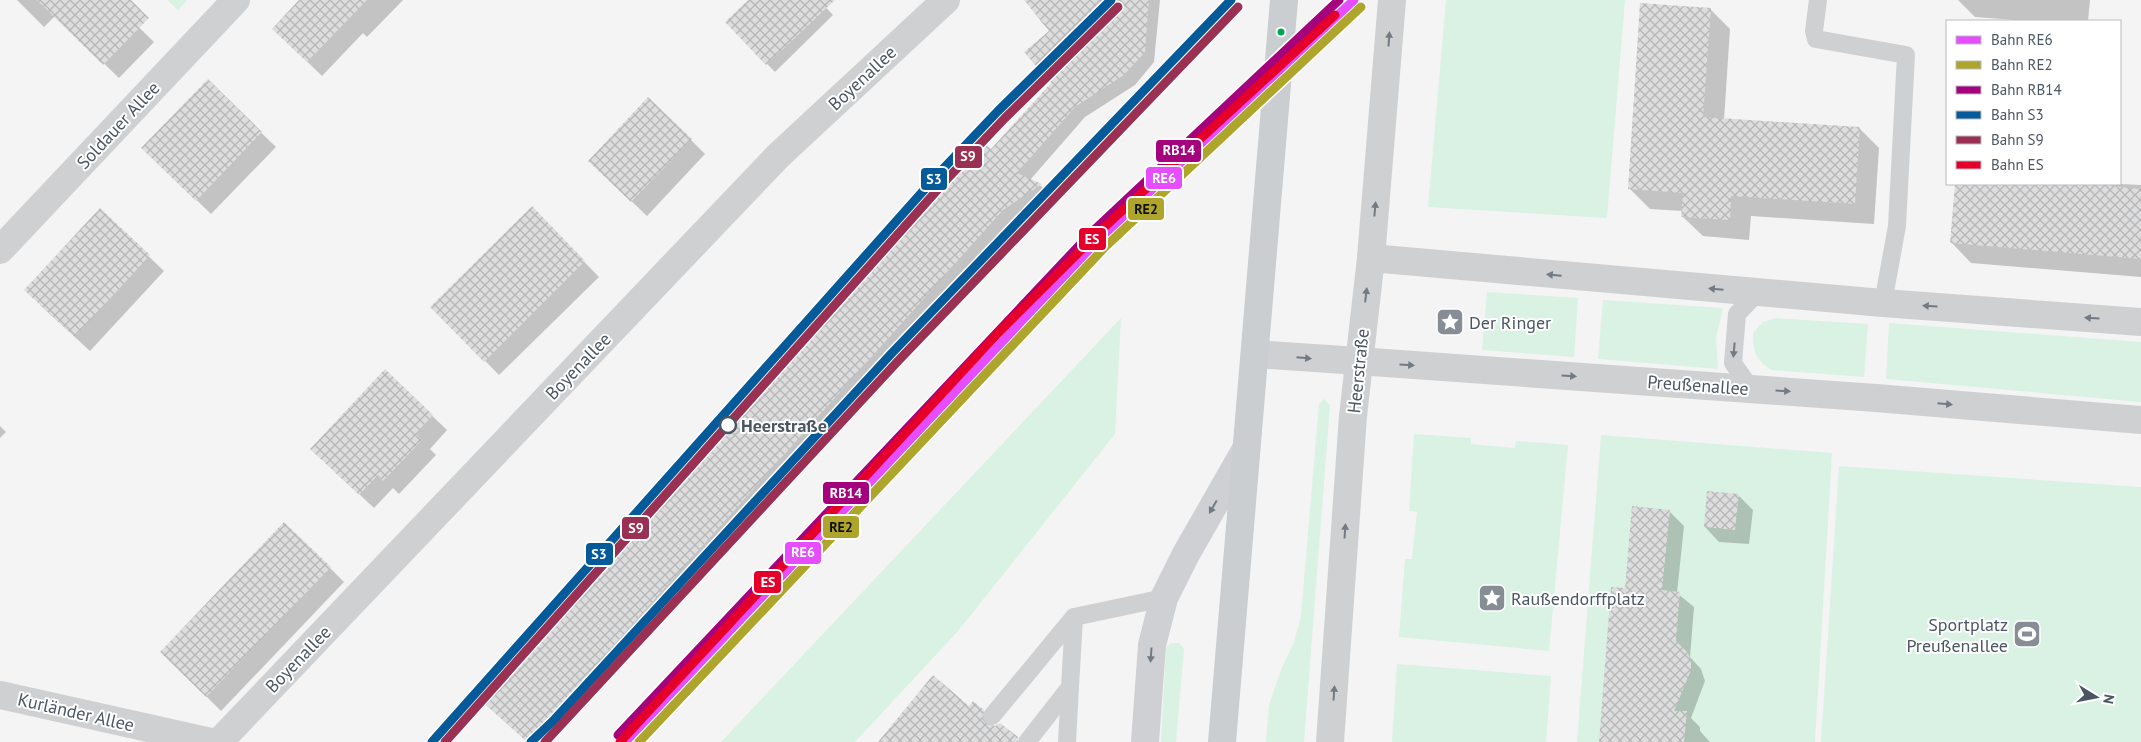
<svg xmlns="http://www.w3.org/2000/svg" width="2141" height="742" viewBox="0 0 2141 742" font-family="'PT Sans',sans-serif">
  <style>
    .green { fill: #d9f2e3 }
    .shadow { fill: #0003 }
    .building { fill: url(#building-cross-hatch) }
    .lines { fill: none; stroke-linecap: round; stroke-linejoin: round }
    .service { stroke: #ced0d2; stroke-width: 18 }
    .minor { stroke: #ced0d2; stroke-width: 28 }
    .tertiary { stroke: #ced0d2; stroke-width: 28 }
    .secondary { stroke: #ced0d4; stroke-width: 28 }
    .primary { stroke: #caced1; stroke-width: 28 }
    .rail-1-casing { stroke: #fff; stroke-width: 12 }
    .rail-2-casing { stroke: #fff; stroke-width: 12 }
    .rail-3-casing { stroke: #fff; stroke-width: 12 }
    .rail-4-casing { stroke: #fff; stroke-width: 12 }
    .rail-5-casing { stroke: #fff; stroke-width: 12 }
    .rail-6-casing { stroke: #fff; stroke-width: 12 }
    .rail-1 { stroke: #e64dff; stroke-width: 9 }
    .rail-2 { stroke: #aea52c; stroke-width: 9 }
    .rail-3 { stroke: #a5027d; stroke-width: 9 }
    .rail-4 { stroke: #055a99; stroke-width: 9 }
    .rail-5 { stroke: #9a3052; stroke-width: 9 }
    .rail-6 { stroke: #e4002b; stroke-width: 9 }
    .oneway { fill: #727b83 }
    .oneway2 { fill: #727b84 }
    .bus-dot { fill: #00a651; stroke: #fff; stroke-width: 2 }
    .stop-dot { fill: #fff; stroke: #4a5661; stroke-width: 2.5 }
    .labels { text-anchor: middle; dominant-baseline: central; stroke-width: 4; stroke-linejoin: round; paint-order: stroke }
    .street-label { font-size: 18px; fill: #4a5661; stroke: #fff }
    .poi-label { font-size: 18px; fill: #4a5661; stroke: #fff; text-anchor: start }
    .stop-label { font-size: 18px; font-weight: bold; fill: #4a5661; stroke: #fff; text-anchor: start }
    .line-badge { stroke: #fff; stroke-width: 2 }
    .badge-label { font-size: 14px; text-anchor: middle; font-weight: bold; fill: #fff }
    .pale-badge-label { font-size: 14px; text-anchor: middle; font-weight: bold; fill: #111 }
  </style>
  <defs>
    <pattern id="building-cross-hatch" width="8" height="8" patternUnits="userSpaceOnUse" patternTransform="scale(1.25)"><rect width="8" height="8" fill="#ddddde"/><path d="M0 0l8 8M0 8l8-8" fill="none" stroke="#b5b6b7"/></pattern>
  </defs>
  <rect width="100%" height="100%" fill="#f4f4f4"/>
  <g class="green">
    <path d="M167,0H187L178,10Z"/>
    <path d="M1446,0H1625L1607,218L1428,207Z"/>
    <path d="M1487,292L1578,298L1574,357L1482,350Z"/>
    <path d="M1603,300L1723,308L1716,338L1718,369L1598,359Z"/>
    <path d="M1121,318L1115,434L958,631L855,742H721Z"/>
    <path d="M1776,318L1868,324L1864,377L1771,370C1755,359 1753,352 1753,333L1763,322Z"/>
    <path d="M1889,323L2141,342V402L1886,379Z"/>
    <path d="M1324,399L1330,405L1304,742H1266L1269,705L1281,670L1294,642L1301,616L1319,404Z"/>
    <path d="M1414,434L1471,438V444L1515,448L1516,441L1568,445L1549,651L1399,637L1405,559H1412L1417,512L1409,511Z"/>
    <path d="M1601,435L1832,453L1815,742H1577Z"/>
    <path d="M1839,466L2141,487V742H1821Z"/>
    <path d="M1171,643H1179L1184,649L1176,742H1161L1166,648Z"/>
    <path d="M1397,664L1551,676L1546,742H1392Z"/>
  </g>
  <g class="shadow">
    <path d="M17,0H111L154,42L119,78L55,16L44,27Z"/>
    <path d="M300,0H403L367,37L363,33L322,76L288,43Z"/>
    <path d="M749,0H819L833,15L775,72L726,22Z"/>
    <path d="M1026,0H1160L1154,62L1135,85L1085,117L1030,180L1041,186L1051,195L1013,220L547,742H528L490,708L1053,83L1051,31Z"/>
    <path d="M1958,0H2090L2088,21H2028L1975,17Z"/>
    <path d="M1710,9L1730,29L1724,120L1859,128L1879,148L1874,224L1751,216L1749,240L1703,236L1682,216L1683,211L1650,209L1630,189Z"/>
    <path d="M208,81L276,147L211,214L143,148Z"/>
    <path d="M691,140L705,154L647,216L604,175Z"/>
    <path d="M1956,184H2120L2141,185V277L1971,263L1951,242Z"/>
    <path d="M532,208L599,277L499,375L432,307Z"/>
    <path d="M100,210L164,271L90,351L40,305Z"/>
    <path d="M385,371L447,430L430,449L436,455L399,494L393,488L374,508L326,463Z"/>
    <path d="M0,426L6,432L0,438Z"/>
    <path d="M1739,496L1753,510L1749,544L1719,542L1705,527Z"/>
    <path d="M1669,511L1684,526L1677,593L1694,607L1690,657L1701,669L1705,681L1691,718L1700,727V731L1710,742H1600L1626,589Z"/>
    <path d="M330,568L344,582L221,711L162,652Z"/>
    <path d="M970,707L983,711L994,722L993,727L1020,742H879Z"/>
  </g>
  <g class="building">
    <path d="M37,0H131L149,18L103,65Z"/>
    <path d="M299,0H367L307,62L272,29Z"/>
    <path d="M748,0H835L766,65L725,22Z"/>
    <path d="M1024,0H1149L1145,52L1124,75L1075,107L1017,173L1042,184L1003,210L527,742L478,698L980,138L991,149L1051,83L1024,52L1049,31Z"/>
    <path d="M1640,3L1711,8L1703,117L1860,127L1855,204L1731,196L1730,220L1681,217L1683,193L1628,189Z"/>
    <path d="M208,79L262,132L196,201L141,148Z"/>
    <path d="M648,97L692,139L631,202L588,161Z"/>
    <path d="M1955,184H2112L2111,186L2141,189V259L1950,243Z"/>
    <path d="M532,206L585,261L484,362L430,307Z"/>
    <path d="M100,208L150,255L75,337L24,290Z"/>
    <path d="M385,369L433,415L416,434L422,440L383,481L378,475L359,495L310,449Z"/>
    <path d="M1707,491L1739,494L1735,530L1704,527Z"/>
    <path d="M1632,506L1670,510L1662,590L1680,592L1676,641L1688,653L1691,663V670L1674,711H1687L1684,742H1599L1611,587L1625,588Z"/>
    <path d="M284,522L331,567L206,697L160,652Z"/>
    <path d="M933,675L969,706L973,701L984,710L982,719L986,724L995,726L1000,723L1018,737L1017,742H878Z"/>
  </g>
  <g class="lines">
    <g class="service">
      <path d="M1818,0L1814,31L1816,39L1906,55L1897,226L1883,303"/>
      <path d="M1751,389L1733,363L1737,314L1758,292"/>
      <path d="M992,716L1074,617L1164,598"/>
      <path d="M1027,742L1070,687L1074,617"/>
      <path d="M1067,742L1070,687"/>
    </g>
    <g class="minor">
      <path d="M0,250L236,0"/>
      <path d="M1255,354L1358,361"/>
      <path d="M0,695L211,742"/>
      <path d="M219,742L778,156L946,0"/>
      <path d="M1330,742L1353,416L1371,258L1392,0"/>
    </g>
    <g class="tertiary">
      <path d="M1371,258L1883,303L2141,322"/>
      <path d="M1358,361L1876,398L2141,420"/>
    </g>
    <path class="secondary" d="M1145,742L1152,645L1164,598L1186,554L1246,449"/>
    <path class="primary" d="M1222,742L1284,0"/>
    <g class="rail-1-casing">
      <path id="rail-1" d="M625,742L1098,240L1354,0"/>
    </g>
    <g class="rail-2-casing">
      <path id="rail-2" d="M639,742L1105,247L1361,7"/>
    </g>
    <g class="rail-3-casing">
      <path id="rail-3" d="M618,735L1091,233L1339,0"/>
    </g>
    <g class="rail-4-casing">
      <g id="rail-4">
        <path d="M432,742L941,171L998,111L1111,0"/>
        <path d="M531,742L553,721L891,354L1231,0"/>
      </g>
    </g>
    <g class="rail-5-casing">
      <g id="rail-5">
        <path d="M445,742L948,178L1005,118L1118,7"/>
        <path d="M545,742L898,361L1238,7"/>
      </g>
    </g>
    <g class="rail-6-casing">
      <path id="rail-6" d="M620,742L998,333L1099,232L1335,15"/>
    </g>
    <use href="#rail-1" class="rail-1"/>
    <use href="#rail-2" class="rail-2"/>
    <use href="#rail-3" class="rail-3"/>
    <use href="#rail-4" class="rail-4"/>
    <use href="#rail-5" class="rail-5"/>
    <use href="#rail-6" class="rail-6"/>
  </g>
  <defs><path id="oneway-solid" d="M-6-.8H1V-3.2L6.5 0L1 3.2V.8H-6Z" transform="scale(1.25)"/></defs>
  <g class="oneway">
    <use href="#oneway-solid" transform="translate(1389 39) rotate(-86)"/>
    <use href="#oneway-solid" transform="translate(1375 209) rotate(-85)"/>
    <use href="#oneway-solid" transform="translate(1554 275) rotate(-175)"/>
    <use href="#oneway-solid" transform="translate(1716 289) rotate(-175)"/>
    <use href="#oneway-solid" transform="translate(1366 295) rotate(-83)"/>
    <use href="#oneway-solid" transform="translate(1930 306) rotate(-176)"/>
    <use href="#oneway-solid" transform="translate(2092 318) rotate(-176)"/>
    <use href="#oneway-solid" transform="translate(1734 350) rotate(95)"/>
    <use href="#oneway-solid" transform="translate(1304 358) rotate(5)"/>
    <use href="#oneway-solid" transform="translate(1407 365) rotate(4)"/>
    <use href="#oneway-solid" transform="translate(1569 376) rotate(4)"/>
    <use href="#oneway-solid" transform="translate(1783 391) rotate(4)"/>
    <use href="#oneway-solid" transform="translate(1945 404) rotate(5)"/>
    <use href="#oneway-solid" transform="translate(1345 531) rotate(-86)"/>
    <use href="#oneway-solid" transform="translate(1334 693) rotate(-86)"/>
  </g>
  <g class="oneway2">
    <use href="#oneway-solid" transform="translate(1213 507) rotate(120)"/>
    <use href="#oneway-solid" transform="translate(1151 655) rotate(94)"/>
  </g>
  <defs>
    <g id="sight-square" transform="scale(1.4375)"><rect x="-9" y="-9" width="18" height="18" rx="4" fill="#868d94" stroke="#fff"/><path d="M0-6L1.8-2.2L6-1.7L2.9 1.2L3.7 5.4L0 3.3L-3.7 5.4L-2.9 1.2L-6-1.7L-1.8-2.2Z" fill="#fff"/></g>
    <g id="stadium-square" transform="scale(1.4375)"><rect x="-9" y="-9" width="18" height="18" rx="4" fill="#868d94" stroke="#fff"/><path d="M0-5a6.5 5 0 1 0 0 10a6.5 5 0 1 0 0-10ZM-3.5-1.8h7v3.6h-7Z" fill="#fff"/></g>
  </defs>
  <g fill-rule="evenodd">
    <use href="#sight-square" x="1450" y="322"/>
    <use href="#sight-square" x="1492" y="598"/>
    <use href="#stadium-square" x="2027" y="634"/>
  </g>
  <circle class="bus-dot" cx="1281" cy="32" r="4.5"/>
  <circle class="stop-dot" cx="728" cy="425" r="8"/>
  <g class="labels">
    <g class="street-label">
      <text transform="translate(862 78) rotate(-43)">Boyenallee</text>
      <text transform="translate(118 125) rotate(-47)">Soldauer Allee</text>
      <text transform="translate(578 366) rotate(-46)">Boyenallee</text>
      <text transform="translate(1358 371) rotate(-84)">Heerstraße</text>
      <text transform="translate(1698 385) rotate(4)">Preußenallee</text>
      <text transform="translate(298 659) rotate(-46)">Boyenallee</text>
      <text transform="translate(76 712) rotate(13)">Kurländer Allee</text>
    </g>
    <g class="poi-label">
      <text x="1469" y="322">Der Ringer</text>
      <text x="1511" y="598">Raußendorffplatz</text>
      <text x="2008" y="624" text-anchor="end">Sportplatz<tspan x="2008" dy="21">Preußenallee</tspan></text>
    </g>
    <g class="stop-label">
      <text x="741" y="425">Heerstraße</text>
    </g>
  </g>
  <g class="line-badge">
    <rect x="1155" y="139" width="47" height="24" rx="5" fill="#a5027d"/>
    <rect x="954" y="145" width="29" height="24" rx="5" fill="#9a3052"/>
    <rect x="1145" y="166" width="38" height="24" rx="5" fill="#e64dff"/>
    <rect x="920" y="167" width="28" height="24" rx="5" fill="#055a99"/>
    <rect x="1127" y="197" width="38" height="24" rx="5" fill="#aea52c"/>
    <rect x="1078" y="227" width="29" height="24" rx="5" fill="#e4002b"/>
    <rect x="822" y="481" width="48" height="24" rx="5" fill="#a5027d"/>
    <rect x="822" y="515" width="38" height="24" rx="5" fill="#aea52c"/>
    <rect x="621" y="516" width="29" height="24" rx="5" fill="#9a3052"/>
    <rect x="784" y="541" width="38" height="24" rx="5" fill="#e64dff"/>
    <rect x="585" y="542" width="29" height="24" rx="5" fill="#055a99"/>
    <rect x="753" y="570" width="29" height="24" rx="5" fill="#e4002b"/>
  </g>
  <g class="badge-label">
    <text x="1179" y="155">RB14</text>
    <text x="968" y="161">S9</text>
    <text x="1164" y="183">RE6</text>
    <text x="934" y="184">S3</text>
    <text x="1092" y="244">ES</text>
    <text x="846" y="498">RB14</text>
    <text x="636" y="533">S9</text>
    <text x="803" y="557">RE6</text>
    <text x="599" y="559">S3</text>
    <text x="768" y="587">ES</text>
  </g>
  <g class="pale-badge-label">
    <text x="1146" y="214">RE2</text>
    <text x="841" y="532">RE2</text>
  </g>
  <rect x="1946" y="20" width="175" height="165" fill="#ffffff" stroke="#b7bbc0"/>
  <rect x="1956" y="36" width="25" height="8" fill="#e64dff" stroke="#b7bbc0"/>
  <text x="1991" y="45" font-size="15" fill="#4a5661">Bahn RE6</text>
  <rect x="1956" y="61" width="25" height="8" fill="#aea52c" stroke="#b7bbc0"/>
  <text x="1991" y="70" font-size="15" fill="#4a5661">Bahn RE2</text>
  <rect x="1956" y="86" width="25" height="8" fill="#a5027d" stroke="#b7bbc0"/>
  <text x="1991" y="95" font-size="15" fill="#4a5661">Bahn RB14</text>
  <rect x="1956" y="111" width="25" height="8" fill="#055a99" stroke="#b7bbc0"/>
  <text x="1991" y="120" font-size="15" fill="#4a5661">Bahn S3</text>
  <rect x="1956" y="136" width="25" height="8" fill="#9a3052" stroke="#b7bbc0"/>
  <text x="1991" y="145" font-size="15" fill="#4a5661">Bahn S9</text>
  <rect x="1956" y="161" width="25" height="8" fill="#e4002b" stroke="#b7bbc0"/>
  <text x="1991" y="170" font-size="15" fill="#4a5661">Bahn ES</text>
  <g transform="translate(2096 697) rotate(100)" stroke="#ffffff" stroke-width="4" paint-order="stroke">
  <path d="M0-4L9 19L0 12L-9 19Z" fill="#4a5661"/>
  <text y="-8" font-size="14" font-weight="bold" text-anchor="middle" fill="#4a5661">N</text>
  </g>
</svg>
